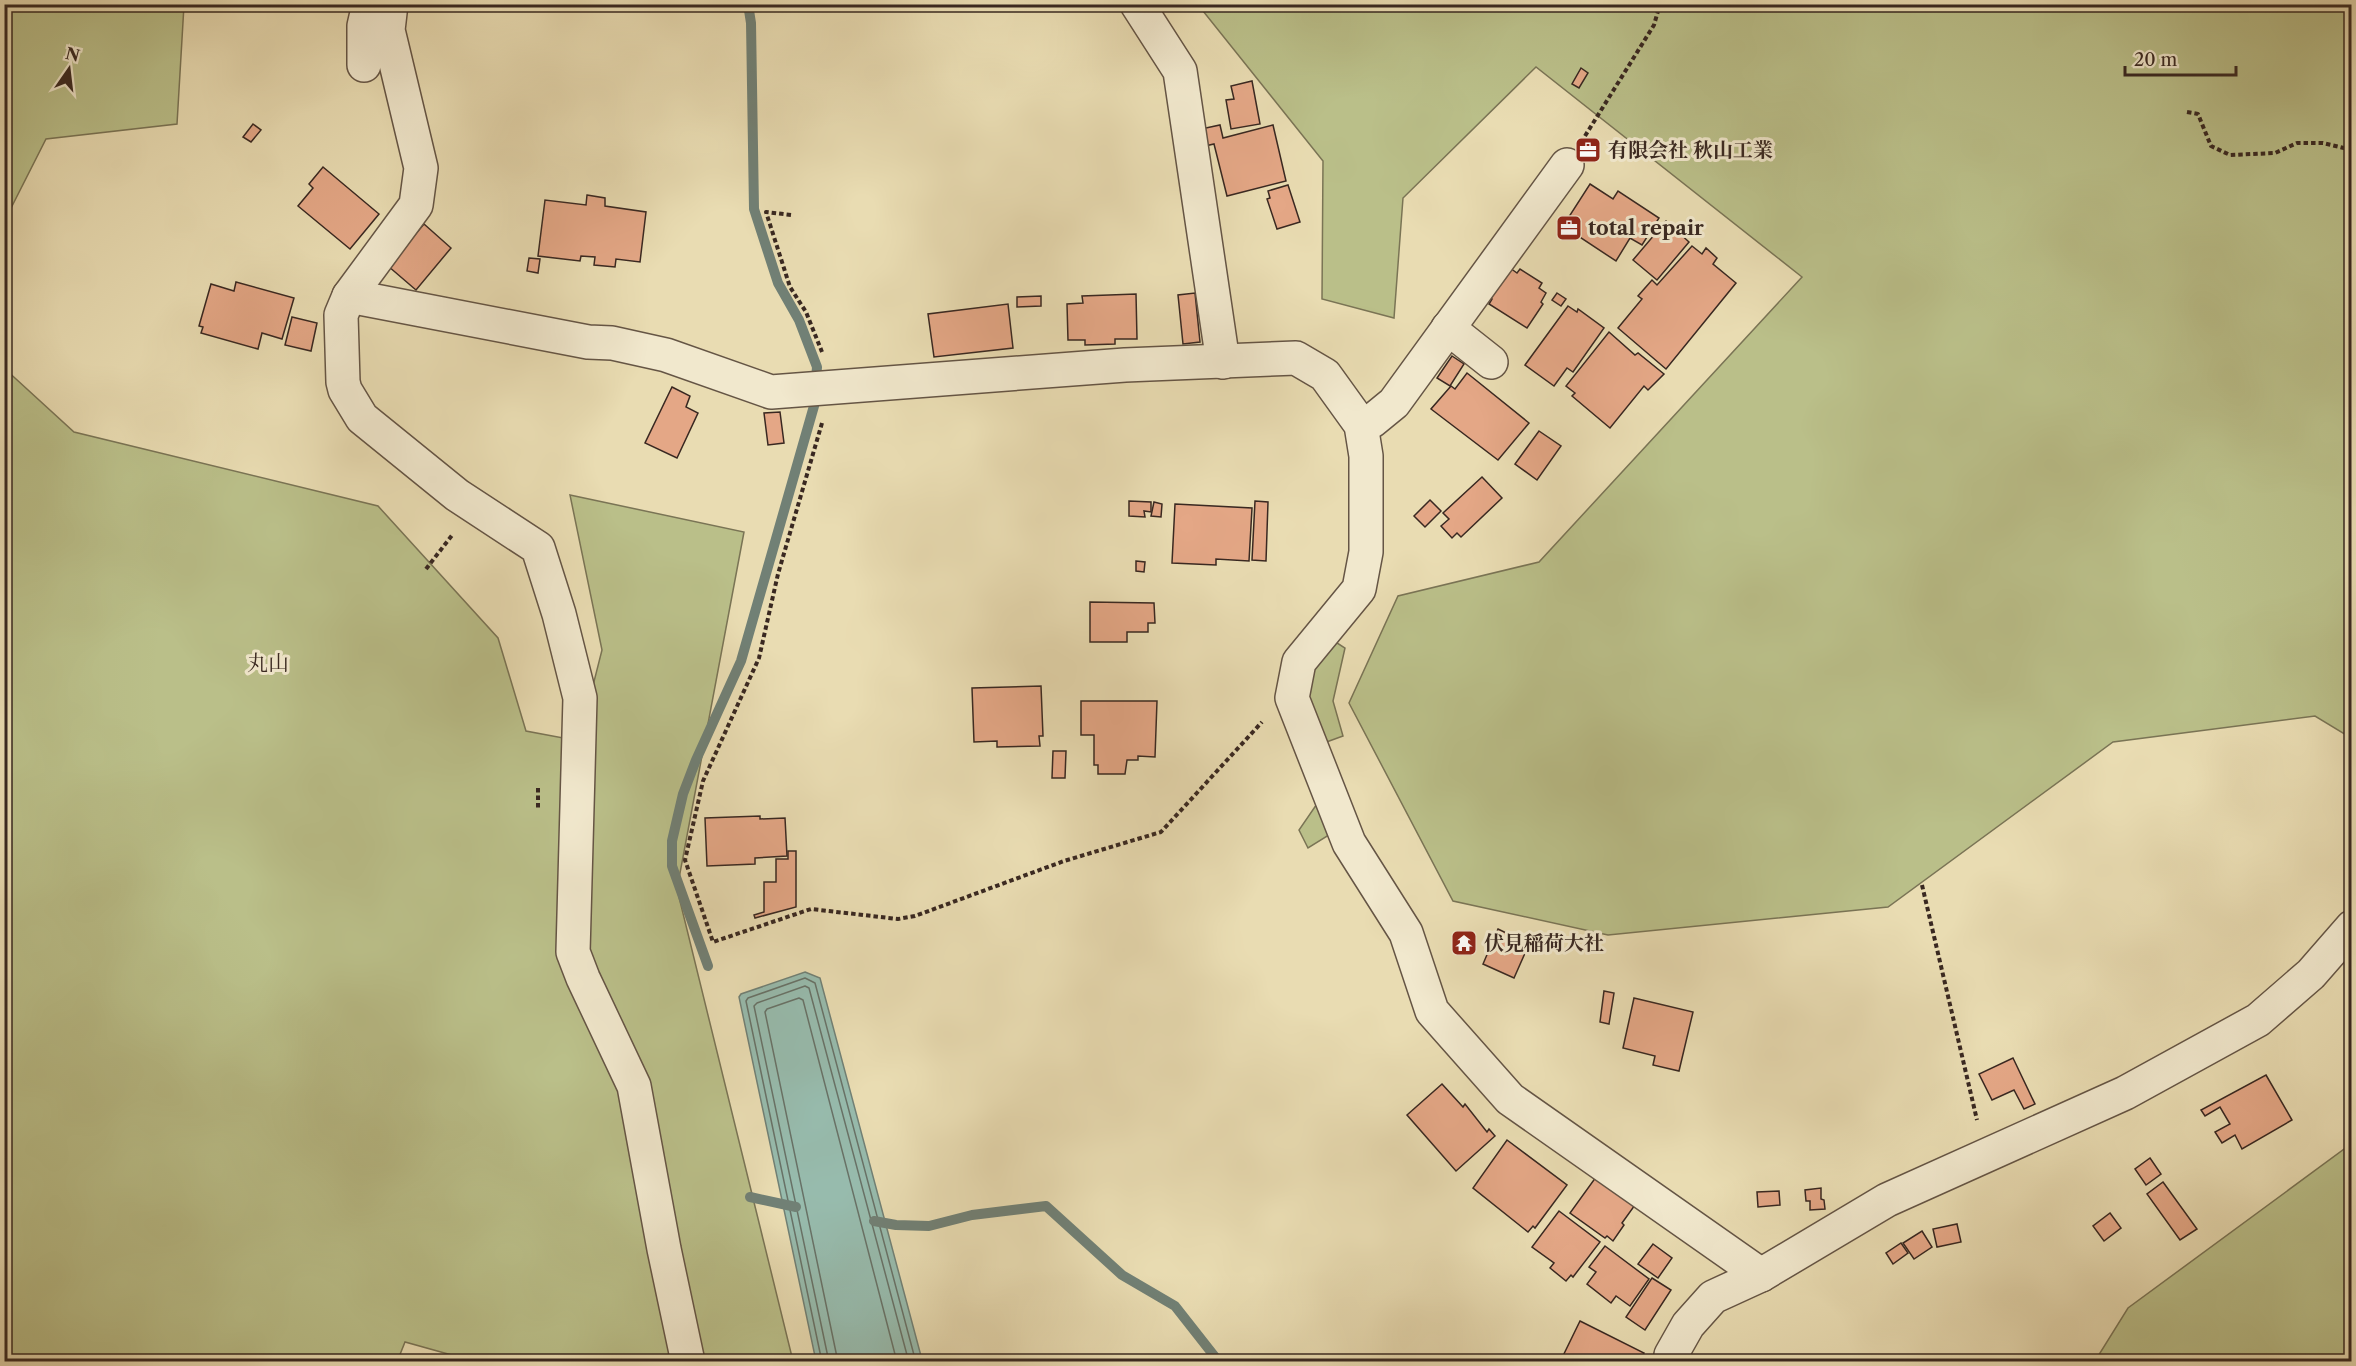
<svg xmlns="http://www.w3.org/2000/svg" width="2356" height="1366" viewBox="0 0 2356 1366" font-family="'Libre Caslon Text','Noto Serif JP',serif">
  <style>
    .green { fill: #babf89; stroke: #7a7455; stroke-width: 1.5 }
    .water { fill: #97bbad; stroke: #718075; stroke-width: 1.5 }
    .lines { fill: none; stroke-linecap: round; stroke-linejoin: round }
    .shore { stroke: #687267; stroke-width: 1.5 }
    .stream { stroke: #718075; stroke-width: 10 }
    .building { fill: #e4a786; stroke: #392821; stroke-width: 1.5 }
    .minor-casing { stroke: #655545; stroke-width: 36 }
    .path { stroke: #392821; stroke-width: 4; stroke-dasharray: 4.5 3; stroke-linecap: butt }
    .minor { stroke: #f1e8cd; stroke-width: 33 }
    .labels { text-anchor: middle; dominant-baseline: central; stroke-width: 6; stroke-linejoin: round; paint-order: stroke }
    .poi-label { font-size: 20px; font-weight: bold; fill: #392821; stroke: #f1e8cd; text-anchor: start }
    .neighbourhood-label { font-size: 21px; fill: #392821; stroke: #f1e8cd }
  </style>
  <rect width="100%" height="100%" fill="#e9dcb2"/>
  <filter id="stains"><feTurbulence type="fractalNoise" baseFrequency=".00333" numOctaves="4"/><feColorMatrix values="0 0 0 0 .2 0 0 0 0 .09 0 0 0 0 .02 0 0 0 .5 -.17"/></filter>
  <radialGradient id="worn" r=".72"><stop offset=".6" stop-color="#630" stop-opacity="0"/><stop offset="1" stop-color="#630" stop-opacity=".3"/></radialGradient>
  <g class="green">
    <path d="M5,4L184,5L177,124L46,139L5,220Z"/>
    <path d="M1203,5H2351V738L2315,716L2113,742L1888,907L1608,935L1453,901L1349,703L1398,596L1539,562L1802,277L1536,67L1403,198L1394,318L1322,299L1323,161L1203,11Z"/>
    <path d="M4,368L74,432L378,506L498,638L526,731L579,741L602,650L570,495L744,532L677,889L793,1361H473L405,1342L397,1362L5,1361Z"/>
    <path d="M1334,641L1345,648L1333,701L1343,736L1321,744L1304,700L1307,675Z"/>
    <path d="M1321,798L1337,830L1308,848L1299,830Z"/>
    <path d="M2351,1144V1361H2095L2128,1308Z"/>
  </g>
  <path class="water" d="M805,972L820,978L921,1356L919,1361H816L739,997L741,994Z"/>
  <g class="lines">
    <g class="shore">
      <path d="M822,1362L746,1001L748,998L805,978L815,983L914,1355V1362"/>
      <path d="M829,1362L754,1006L757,1003L805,986L809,988L907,1355L906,1362"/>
      <path d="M838,1362L765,1012L767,1009L799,998L803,1000L897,1362"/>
    </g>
    <g class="stream">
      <path d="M708,966L672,866V841L683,794L696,760L741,661L814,406L817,367L799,320L778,283L754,209L751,23L748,4"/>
      <path d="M750,1197L796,1207"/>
      <path d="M874,1221L896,1225L929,1226L972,1215L1046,1206L1122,1275L1175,1306L1219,1362"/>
    </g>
  </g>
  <g class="building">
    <path d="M1581,68L1588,73L1579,88L1572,84Z"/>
    <path d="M1252,81L1260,124L1231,129L1226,100L1234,99L1231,86Z"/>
    <path d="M253,124L261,130L251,142L243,137Z"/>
    <path d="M1220,125L1223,138L1273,125L1286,181L1227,196L1214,144L1205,146L1201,129Z"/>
    <path d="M323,167L379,214L350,249L298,206L313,188L309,184Z"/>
    <path d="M1590,184L1613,199L1618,191L1659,218L1642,245L1630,238L1616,261L1563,226Z"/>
    <path d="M1288,185L1300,222L1277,229L1267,199L1270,198L1268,191Z"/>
    <path d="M587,195L605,198V206L646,212L640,262L616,259L615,267L594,265L595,257L581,256L580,261L538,256L545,200L586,205Z"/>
    <path d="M1666,221L1689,242L1657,280L1633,260Z"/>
    <path d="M424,224L451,248L416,290L388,266Z"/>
    <path d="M1692,246L1702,254L1706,248L1717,258L1713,264L1736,283L1666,369L1618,328L1642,299L1638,296L1652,280L1657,285Z"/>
    <path d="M529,258L540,259L538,273L527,271Z"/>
    <path d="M1510,268L1517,273L1520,269L1542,283L1539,288L1546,293L1541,302L1543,304L1527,328L1489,304L1492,299L1490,298Z"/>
    <path d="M236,282L294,298L282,339L262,333L258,349L201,333L203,327L199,326L211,284L234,291Z"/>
    <path d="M1195,293L1200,342L1183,344L1178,295Z"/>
    <path d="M1557,293L1566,299L1561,306L1552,300Z"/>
    <path d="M1136,294L1137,339H1115V344L1085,345V340H1068L1067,304L1083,303L1082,296Z"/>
    <path d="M1041,296V306L1017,307V297Z"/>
    <path d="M1008,304L1013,348L934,357L928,314Z"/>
    <path d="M1568,306L1577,312L1578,309L1604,328L1573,372L1567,368L1554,386L1525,365Z"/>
    <path d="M292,317L317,323L311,351L285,345Z"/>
    <path d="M1609,332L1635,355L1638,353L1664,374L1648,390L1644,386L1610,428L1572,396L1575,393L1566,386Z"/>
    <path d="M1452,356L1464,364L1450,386L1437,378Z"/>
    <path d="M1467,373L1529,423L1498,460L1431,409L1451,386L1455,389Z"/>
    <path d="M672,387L690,396L686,407L698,413L677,458L645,443Z"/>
    <path d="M780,412L784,443L768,445L764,413Z"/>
    <path d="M1539,431L1561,446L1537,480L1515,464Z"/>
    <path d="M1482,477L1502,498L1461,537L1457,533L1452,538L1441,526L1449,519L1443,513Z"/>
    <path d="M1430,500L1441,511L1425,527L1414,516Z"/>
    <path d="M1129,501L1151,502V512L1144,511L1145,517L1129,516Z"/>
    <path d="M1255,501L1268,502L1266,561L1252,560Z"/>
    <path d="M1154,502L1162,504L1161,517L1151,516Z"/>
    <path d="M1175,504L1252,508L1249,561L1216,559V565L1172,563Z"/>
    <path d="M1136,561L1145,562L1144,572L1136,571Z"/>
    <path d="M1090,602L1154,603L1155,623H1148V632H1127V642H1090Z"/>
    <path d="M1041,686L1043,736H1039L1040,746L997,747V741L974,742L972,688Z"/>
    <path d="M1081,701H1157L1155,757L1138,756V760H1127L1125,774H1098V765H1094V735H1081Z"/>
    <path d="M1053,751H1066L1065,778H1052Z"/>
    <path d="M760,816V819L785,818L787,856L755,858V864L707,866L705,818Z"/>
    <path d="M788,851H796V907L755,918L754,915L764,912V882H776V859H788Z"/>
    <path d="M1498,929L1529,944L1514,978L1483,964Z"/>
    <path d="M1604,991L1614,993L1609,1024L1600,1022Z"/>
    <path d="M1634,998L1693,1012L1679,1071L1653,1065L1655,1056L1623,1048Z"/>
    <path d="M2013,1058L2035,1104L2024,1109L2014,1090L1992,1100L1979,1074Z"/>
    <path d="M2266,1075L2292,1120L2242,1149L2235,1135L2222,1143L2215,1132L2230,1124L2220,1107L2205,1116L2201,1110Z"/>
    <path d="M1442,1084L1463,1107L1465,1104L1487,1132L1489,1129L1495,1136L1456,1171L1407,1115Z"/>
    <path d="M1507,1140L1567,1185L1535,1228L1533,1226L1528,1232L1473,1188Z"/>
    <path d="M2150,1158L2161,1174L2146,1185L2135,1169Z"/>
    <path d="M1596,1177L1635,1205L1622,1223L1624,1225L1613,1241L1607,1236L1605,1238L1570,1213Z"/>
    <path d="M2163,1182L2197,1229L2180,1240L2147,1194Z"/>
    <path d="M1821,1188V1199L1824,1200L1825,1209L1810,1210V1201H1806L1805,1190Z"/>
    <path d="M1779,1191L1780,1205L1758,1207L1757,1192Z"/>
    <path d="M1559,1211L1600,1242L1573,1277L1571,1275L1566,1281L1550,1268L1554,1263L1532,1247Z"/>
    <path d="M2110,1213L2121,1228L2104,1241L2093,1226Z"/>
    <path d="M1957,1224L1961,1242L1937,1247L1933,1229Z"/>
    <path d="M1922,1231L1932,1247L1914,1259L1903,1243Z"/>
    <path d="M1901,1243L1908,1253L1893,1264L1886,1253Z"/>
    <path d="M1653,1244L1672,1258L1658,1278L1638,1264Z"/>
    <path d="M1605,1246L1649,1279L1630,1306L1616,1296L1611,1303L1587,1284L1596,1272L1589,1267Z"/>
    <path d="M1652,1278L1671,1290L1645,1330L1626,1317Z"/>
    <path d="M1580,1321L1644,1353L1639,1362L1622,1359L1621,1362H1560Z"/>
  </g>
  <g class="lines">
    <g class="minor-casing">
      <g id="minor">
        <path d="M391,4L388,30L421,168L416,205L349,296L341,315L343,382L345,390L362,418L457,495L538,548L559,614L580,698L573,952L583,978L634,1086L664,1249L688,1362"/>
        <path d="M1137,4L1180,71L1223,362"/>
        <path d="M364,65V26L369,4"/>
        <path d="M349,296L588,342L612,343L666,355L771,392L1125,365L1296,358L1325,375L1361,425L1366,456V552L1359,589L1299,662L1292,698L1349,843L1406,933L1432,1011L1510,1099L1761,1275"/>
        <path d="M1448,328L1491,362"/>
        <path d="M1361,425L1372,421L1394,403L1567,165"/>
        <path d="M1670,1362L1671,1355L1688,1325L1713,1297L1761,1275L1887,1200L2125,1093L2258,1020L2311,974L2352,927"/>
      </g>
    </g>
    <g class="path">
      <path d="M2187,112L2198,114L2211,146L2230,155L2275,153L2297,143H2323L2352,150"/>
      <path d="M1585,136L1654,25L1660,4"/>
      <path d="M791,215L766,212L790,287L806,312L822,352"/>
      <path d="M822,423L778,574L759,658L703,781L685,860L713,942L811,909L898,919L915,916L1064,861L1161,832L1262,722"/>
      <path d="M426,569L453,534"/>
      <path d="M2352,626V647"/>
      <path d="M538,788V808"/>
      <path d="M1922,885L1977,1120"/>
    </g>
    <use href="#minor" class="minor"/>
  </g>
  <defs>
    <g id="office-square" transform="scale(1.35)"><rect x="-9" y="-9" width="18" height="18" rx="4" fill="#8f2418" stroke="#f1e8cd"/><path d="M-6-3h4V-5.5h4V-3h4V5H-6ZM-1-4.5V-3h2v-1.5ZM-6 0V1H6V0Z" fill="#fff"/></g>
    <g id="temple-square" transform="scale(1.35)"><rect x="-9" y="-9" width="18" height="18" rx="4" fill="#8f2418" stroke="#f1e8cd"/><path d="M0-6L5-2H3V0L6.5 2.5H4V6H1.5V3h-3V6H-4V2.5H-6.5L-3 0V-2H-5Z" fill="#fff"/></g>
  </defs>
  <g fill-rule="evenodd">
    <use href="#office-square" x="1588" y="150"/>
    <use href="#office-square" x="1569" y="228"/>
    <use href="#temple-square" x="1464" y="943"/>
  </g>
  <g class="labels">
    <g class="poi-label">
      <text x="1608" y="150">有限会社 秋山工業</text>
      <text x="1588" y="228">total repair</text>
      <text x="1484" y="943">伏見稲荷大社</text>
    </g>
    <g class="neighbourhood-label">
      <text x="268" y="662">丸山</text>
    </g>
  </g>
  <rect width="2356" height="1366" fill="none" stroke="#e9dcb2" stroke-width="24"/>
  <rect x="6" y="6" width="2344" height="1354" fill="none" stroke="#392821" stroke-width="3"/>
  <rect x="12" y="12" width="2332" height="1342" fill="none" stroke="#392821" stroke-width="1.5"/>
  <g transform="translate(69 69) rotate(14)" stroke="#f1e8cd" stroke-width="4.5" paint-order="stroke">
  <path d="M0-4.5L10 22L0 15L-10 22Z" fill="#392821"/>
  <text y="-9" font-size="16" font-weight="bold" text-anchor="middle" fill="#392821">N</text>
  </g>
  <path d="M2125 66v9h111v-9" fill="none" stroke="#392821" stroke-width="3"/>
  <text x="2134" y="66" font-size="18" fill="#392821" stroke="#f1e8cd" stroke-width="4.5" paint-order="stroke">20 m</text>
  <rect width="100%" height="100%" filter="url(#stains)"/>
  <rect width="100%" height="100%" fill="url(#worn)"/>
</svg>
